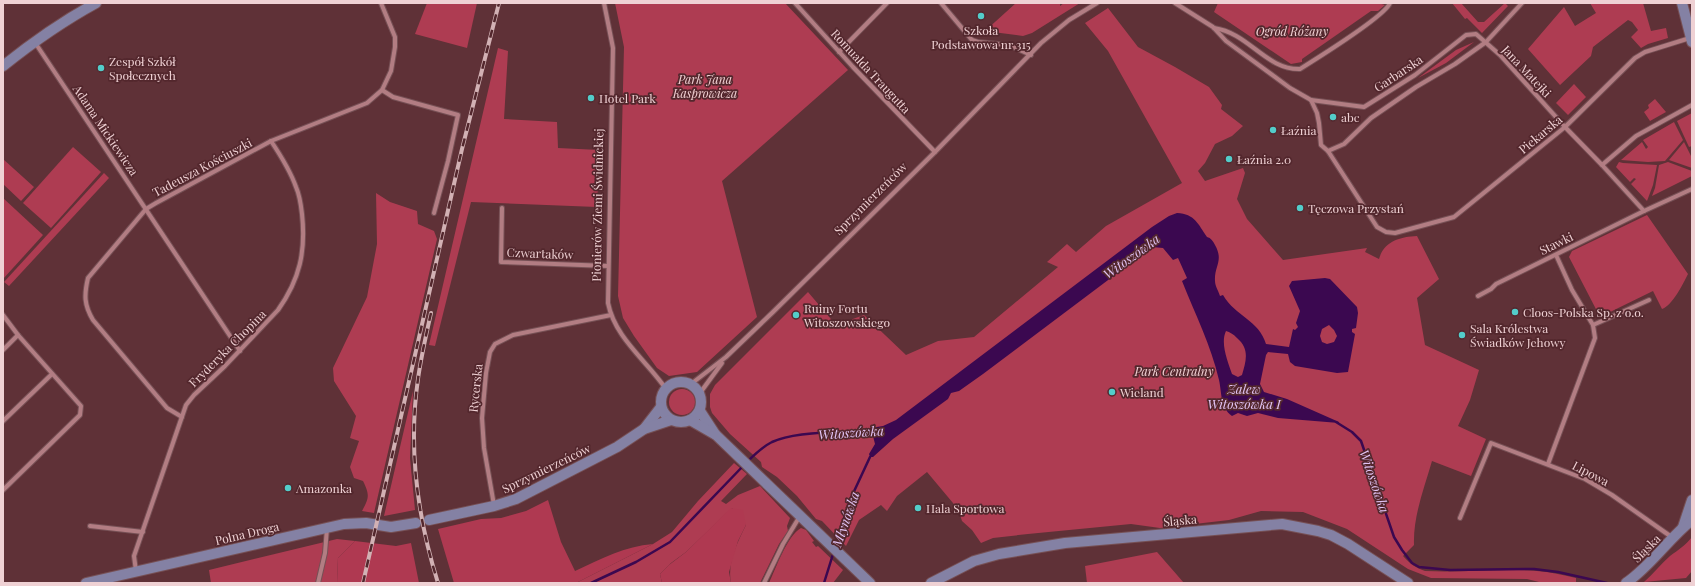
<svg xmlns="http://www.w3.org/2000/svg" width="1695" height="586" viewBox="0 0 1695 586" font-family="'Playfair Display',serif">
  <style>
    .green { fill: #ae3c52 }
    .forest { fill: #af3951 }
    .water { fill: #3b0850; fill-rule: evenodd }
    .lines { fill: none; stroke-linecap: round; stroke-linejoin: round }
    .stream { stroke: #3b0850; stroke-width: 2.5 }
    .street-casing { stroke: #765055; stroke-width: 6 }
    .secondary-casing { stroke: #765055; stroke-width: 12 }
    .street { stroke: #b27d83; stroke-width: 4 }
    .secondary { stroke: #8481a4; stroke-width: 10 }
    .rail-casing { stroke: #d2b1b4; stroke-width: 4 }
    .rail { stroke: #53272d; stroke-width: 2.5; stroke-dasharray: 8; stroke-linecap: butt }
    .poi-dot { fill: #53cdca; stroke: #53272d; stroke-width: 1.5 }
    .labels { text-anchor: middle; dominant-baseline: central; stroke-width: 3.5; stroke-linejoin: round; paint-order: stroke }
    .poi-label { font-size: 12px; fill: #efd1d4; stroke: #53272d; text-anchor: start }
    .park-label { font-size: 12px; font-style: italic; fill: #f3d2d5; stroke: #53272d }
    .street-label { font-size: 12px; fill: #efd1d4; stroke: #53272d }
    .water-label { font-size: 13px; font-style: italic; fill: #e2c4f5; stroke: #53272d }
  </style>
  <rect width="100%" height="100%" fill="#5f3137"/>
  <g class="green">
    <path d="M427,3H477L467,48L415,34Z"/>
    <path d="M615,3H785L848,70L722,181L757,317L697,372L669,376L657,368L634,336L623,318L618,296L624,47Z"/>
    <path d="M1016,3H1060V6L1064,3H1080L1032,33L1023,36L985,31Z"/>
    <path d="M1218,3H1378L1385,5L1378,11H1371L1302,59V62L1291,64L1214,12Z"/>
    <path d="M1452,3H1461L1478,22H1484L1505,3L1508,6L1482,33L1467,18L1465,19Z"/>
    <path d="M1590,3H1643L1651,31L1666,28L1668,38L1648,44L1641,48L1631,37L1638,30L1632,22L1628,20L1593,47L1591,56L1560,85L1528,49L1564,7L1575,26L1596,13Z"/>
    <path d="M1108,8L1138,47L1175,67L1209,87L1222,105L1221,109L1243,126L1232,136L1215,144L1205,163L1198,171L1205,181L1243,168L1245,173L1237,199L1247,219L1283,260L1367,248L1365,252L1379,259C1384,241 1400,237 1417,236L1439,279L1417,298L1425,345L1479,370L1470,400L1458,426L1486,439L1471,476L1432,461C1424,489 1413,516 1414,545L1403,556C1410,564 1416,568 1425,571C1462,573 1500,568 1537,571C1550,572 1563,575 1576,578V583H1543L1527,579L1431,578L1408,569L1347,529L1303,512L1261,511L1229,520L1160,528L1131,524L1028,534L993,538L981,543L972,530L962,521L958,509L927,472L897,496L887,511L881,505L859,520L846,546L822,521L816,519L797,496L777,477L762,467L761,462L730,434L712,413L710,407V394L715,385L808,292L836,325L864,315L906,355L938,341L974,337L1058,267L1047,262L1067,244L1076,252L1106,226L1182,183L1108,51L1085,23Z"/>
    <path d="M1474,42L1446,63L1418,78L1456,50Z"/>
    <path d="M498,48L508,51L504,119L557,122L558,148L599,150L597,207L471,202L435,346L429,345Z"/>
    <path d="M1574,84L1586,97L1568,115L1556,103Z"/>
    <path d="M1655,99L1666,112L1650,121L1644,112L1649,108L1648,105Z"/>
    <path d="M1692,113V146L1689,147L1677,121Z"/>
    <path d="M1674,122L1683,140L1665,161L1648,162L1621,160L1642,142L1646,149L1648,147L1643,140Z"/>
    <path d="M1684,142L1692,158V168L1669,160Z"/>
    <path d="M73,147L101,172L51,228L23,203Z"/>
    <path d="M3,159L34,187L21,201L3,184Z"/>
    <path d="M1619,162L1623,163L1657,165L1653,185L1647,201L1631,184L1636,179L1634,178L1630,182L1616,167Z"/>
    <path d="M1668,162L1692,171V176L1652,196L1655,188L1659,165Z"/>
    <path d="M104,173L109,178L9,286L4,282Z"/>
    <path d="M376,193L390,202L417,211L418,224L434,231L437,239L374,513L362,511C369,498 370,495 363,481L354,478L350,467L359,441L350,438L356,416L334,381L333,368L367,297L377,244Z"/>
    <path d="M3,198L43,235L3,279Z"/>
    <path d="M1647,215L1688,274C1683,284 1672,306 1662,309L1653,291L1606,314L1599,315L1569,257L1572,251Z"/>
    <circle cx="682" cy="402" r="13"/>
    <path d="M413,391L410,458L415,510L384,516Z"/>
    <path d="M734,463L747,474L721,501L726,504L738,495L760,486L790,518L787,526L788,531L779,544L760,583H731C727,563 737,543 746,525L732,508L686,552L671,563L660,574L662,583H576L653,544L672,532L698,501Z"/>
    <path d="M801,528L806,530L814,541L812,542L816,547L818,546L843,570L833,583H769C776,568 787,536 801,528Z"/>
    <path d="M337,539L355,541L338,558L337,583H211L209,570Z"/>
    <path d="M1157,552L1184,583H1087L1085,566Z"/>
  </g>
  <g class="forest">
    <path d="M548,500L561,542L575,571C601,559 625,546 653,544L576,583H454L438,529L481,519L501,518L526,511Z"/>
    <path d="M731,508L743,510L746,525L738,541L729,572L731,583H662L660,574L669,565L686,552Z"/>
    <path d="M1692,537V571L1686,578L1644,582C1653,574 1661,564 1670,556C1678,550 1686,545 1692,537Z"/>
    <path d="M355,541L396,546L411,543L419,583H337L338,558Z"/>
  </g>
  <path class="water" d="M1177,213C1195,214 1198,224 1207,237C1211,238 1213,241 1215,245C1224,261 1214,266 1215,281C1215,286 1219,292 1220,296L1223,295C1236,317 1259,320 1266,344L1289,347L1293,329L1295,330L1298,327L1296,323L1300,311L1289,286L1292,281L1325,278L1330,279L1357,307L1358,313L1356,328L1352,329V332L1355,334L1348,372L1337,373L1295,366L1290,362L1288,354L1268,352L1266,355L1260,384L1264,392L1287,399L1339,422V423L1278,418L1258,413L1247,416L1238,413L1232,416C1220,407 1222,393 1219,380C1211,345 1195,314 1182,281L1187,278L1178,258L1173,260L1163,248L1152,247L983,374L959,391L951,393L948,399L893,439L873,457H870L869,454L875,444L873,436L869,433L845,432L883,426L896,420L1152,227L1169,216ZM1329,325L1334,330L1337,336L1334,342L1327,344L1322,342L1320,336L1322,329ZM1226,331C1230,332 1233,334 1237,338C1250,349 1246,361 1242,375L1238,377L1232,374C1228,362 1220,343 1226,331Z"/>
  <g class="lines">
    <g class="stream">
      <path d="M1336,422L1352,432L1361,441L1394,537L1402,550L1412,563L1419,567L1450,570L1534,569L1558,572L1607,583"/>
      <path d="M748,461C755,454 762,447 772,442C792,433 825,432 847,432"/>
      <path d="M835,546L850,500L870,457"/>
      <path d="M591,583L636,562L670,542L744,465"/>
      <path d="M824,583L834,551"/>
    </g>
    <g class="street-casing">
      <g id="street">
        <path d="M604,3L613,48L608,303C615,338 646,360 666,389"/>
        <path d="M795,3L853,67L935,152"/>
        <path d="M941,3L972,40L978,42L1009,45L1031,55"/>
        <path d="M1175,3L1213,27L1226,41L1290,88L1311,100L1317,113L1319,123L1321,145L1328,151L1377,227L1386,232L1395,233L1454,217L1565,127L1635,58L1645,52L1690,38"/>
        <path d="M1214,28C1249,33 1266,70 1300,69C1316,59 1385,16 1390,3"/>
        <path d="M34,41L240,351"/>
        <path d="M839,52L887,3"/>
        <path d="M382,90L393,97L458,115L448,161L434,213"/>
        <path d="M1311,100L1364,107L1415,75L1466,35L1476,34L1500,55L1565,127L1602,165"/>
        <path d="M1692,105L1636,136L1602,165L1644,211L1692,189"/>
        <path d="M1328,151L1344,144L1371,118L1416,87L1455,64L1486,42L1522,3"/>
        <path d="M502,208L501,262L608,266"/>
        <path d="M1556,255L1572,290L1593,325"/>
        <path d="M1478,296L1491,289L1496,284L1644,211"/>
        <path d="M3,315L18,335L81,406L80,415L3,490"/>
        <path d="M3,350L18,335"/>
        <path d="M691,384L726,357L773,312L935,152L1041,43L1069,20L1097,3"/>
        <path d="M700,393L722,363"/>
        <path d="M182,417L167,408L93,320C84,305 84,295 88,278L146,209L156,203L271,141L367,103L382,90L391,71L395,47V37L381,3"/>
        <path d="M3,421L52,374"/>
        <path d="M1548,464L1595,338L1593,325L1649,300"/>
        <path d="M494,505L484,448L482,418L486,373L490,352L495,344L513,335L611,315"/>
        <path d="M1460,518L1491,443L1585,479L1612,495L1673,538"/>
        <path d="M90,526L143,532"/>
        <path d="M136,571L134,556L186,405L194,395L225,366L278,310C300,279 306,251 302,214C301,205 300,196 296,187C290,170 281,156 271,141"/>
        <path d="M318,583L325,553L327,528"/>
        <path d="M764,583L783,544L800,516"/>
      </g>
    </g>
    <g class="secondary-casing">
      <g id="secondary">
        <path d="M1682,3L1692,42"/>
        <path d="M3,66C33,42 63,21 96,3"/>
        <circle cx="681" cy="402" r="20"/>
        <path d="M700,411L715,434"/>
        <path d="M690,420L716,435L870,583"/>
        <path d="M644,429L661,407"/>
        <path d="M429,520L494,506L516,499L617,447L644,429L671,420"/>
        <path d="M1683,527L1692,500"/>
        <path d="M86,583L344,524L366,523L391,527L416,523"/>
        <path d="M931,583L974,561L999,554L1065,543L1282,524L1318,531L1331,535L1348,544L1408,583"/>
        <path d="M1626,583C1651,566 1668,539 1692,520"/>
      </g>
    </g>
    <use href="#street" class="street"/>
    <use href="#secondary" class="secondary"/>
    <g class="rail-casing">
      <g id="rail">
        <path d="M431,313C426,335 421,357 418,379C408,448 417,516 438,583"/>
        <path d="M363,583L462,149L499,3"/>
      </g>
    </g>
    <use href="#rail" class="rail"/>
  </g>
  <g class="poi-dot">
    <circle cx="981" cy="16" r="4"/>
    <circle cx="101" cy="68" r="4"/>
    <circle cx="591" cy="98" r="4"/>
    <circle cx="1333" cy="117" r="4"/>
    <circle cx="1273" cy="130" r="4"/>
    <circle cx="1229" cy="159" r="4"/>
    <circle cx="1300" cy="208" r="4"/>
    <circle cx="1515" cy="312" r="4"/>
    <circle cx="796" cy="315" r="4"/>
    <circle cx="1462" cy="335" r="4"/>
    <circle cx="1112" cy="392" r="4"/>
    <circle cx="288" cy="488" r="4"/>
    <circle cx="918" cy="508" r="4"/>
  </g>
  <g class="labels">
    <g class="poi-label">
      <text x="981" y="30" text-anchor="middle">Szkoła<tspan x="981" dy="14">Podstawowa nr 315</tspan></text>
      <text x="109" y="61">Zespół Szkół<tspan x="109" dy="14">Społecznych</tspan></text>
      <text x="599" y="98">Hotel Park</text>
      <text x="1341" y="117">abc</text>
      <text x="1281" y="130">Łaźnia</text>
      <text x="1237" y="159">Łaźnia 2.0</text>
      <text x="1308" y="208">Tęczowa Przystań</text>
      <text x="804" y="308">Ruiny Fortu<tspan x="804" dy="14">Witoszowskiego</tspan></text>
      <text x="1523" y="312">Cloos-Polska Sp. z o.o.</text>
      <text x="1470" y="328">Sala Królestwa<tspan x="1470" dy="14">Świadków Jehowy</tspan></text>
      <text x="1120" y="392">Wieland</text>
      <text x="296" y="488">Amazonka</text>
      <text x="926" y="508">Hala Sportowa</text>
    </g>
    <g class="park-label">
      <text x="1292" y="31">Ogród Różany</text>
      <text x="705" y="79">Park Jana<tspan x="705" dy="14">Kasprowicza</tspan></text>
      <text x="1174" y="371">Park Centralny</text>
    </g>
    <g class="street-label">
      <text transform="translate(871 71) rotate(47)">Romualda Traugutta</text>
      <text transform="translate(1527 71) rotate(47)">Jana Matejki</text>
      <text transform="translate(1398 73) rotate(-34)">Garbarska</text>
      <text transform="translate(106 130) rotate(56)">Adama Mickiewicza</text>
      <text transform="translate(1540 134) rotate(-40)">Piekarska</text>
      <text transform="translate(202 167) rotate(-28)">Tadeusza Kościuszki</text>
      <text transform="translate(870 198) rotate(-45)">Sprzymierzeńców</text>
      <text transform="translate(597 205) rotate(-89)">Pionierów Ziemi Świdnickiej</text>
      <text transform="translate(1556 243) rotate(-26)">Stawki</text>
      <text transform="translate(540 253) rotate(2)">Czwartaków</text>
      <text transform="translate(227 348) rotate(-45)">Fryderyka Chopina</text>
      <text transform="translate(475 388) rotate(-84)">Rycerska</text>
      <text transform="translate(546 468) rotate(-26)">Sprzymierzeńców</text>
      <text transform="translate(1591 473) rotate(27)">Lipowa</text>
      <text transform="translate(1180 520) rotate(-5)">Śląska</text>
      <text transform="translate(247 533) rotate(-13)">Polna Droga</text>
      <text transform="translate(1646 548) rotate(-45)">Śląska</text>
    </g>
    <g class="water-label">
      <text transform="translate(1131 256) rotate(-36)">Witoszówka</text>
      <text x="1244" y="388">Zalew<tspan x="1244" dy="15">Witoszówka I</tspan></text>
      <text transform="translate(851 432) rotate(-4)">Witoszówka</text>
      <text transform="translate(1375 481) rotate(71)">Witoszówka</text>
      <text transform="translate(845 519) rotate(-71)">Młynówka</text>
    </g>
  </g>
  <rect width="1695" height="586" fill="none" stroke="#efd1d4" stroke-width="8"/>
</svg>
